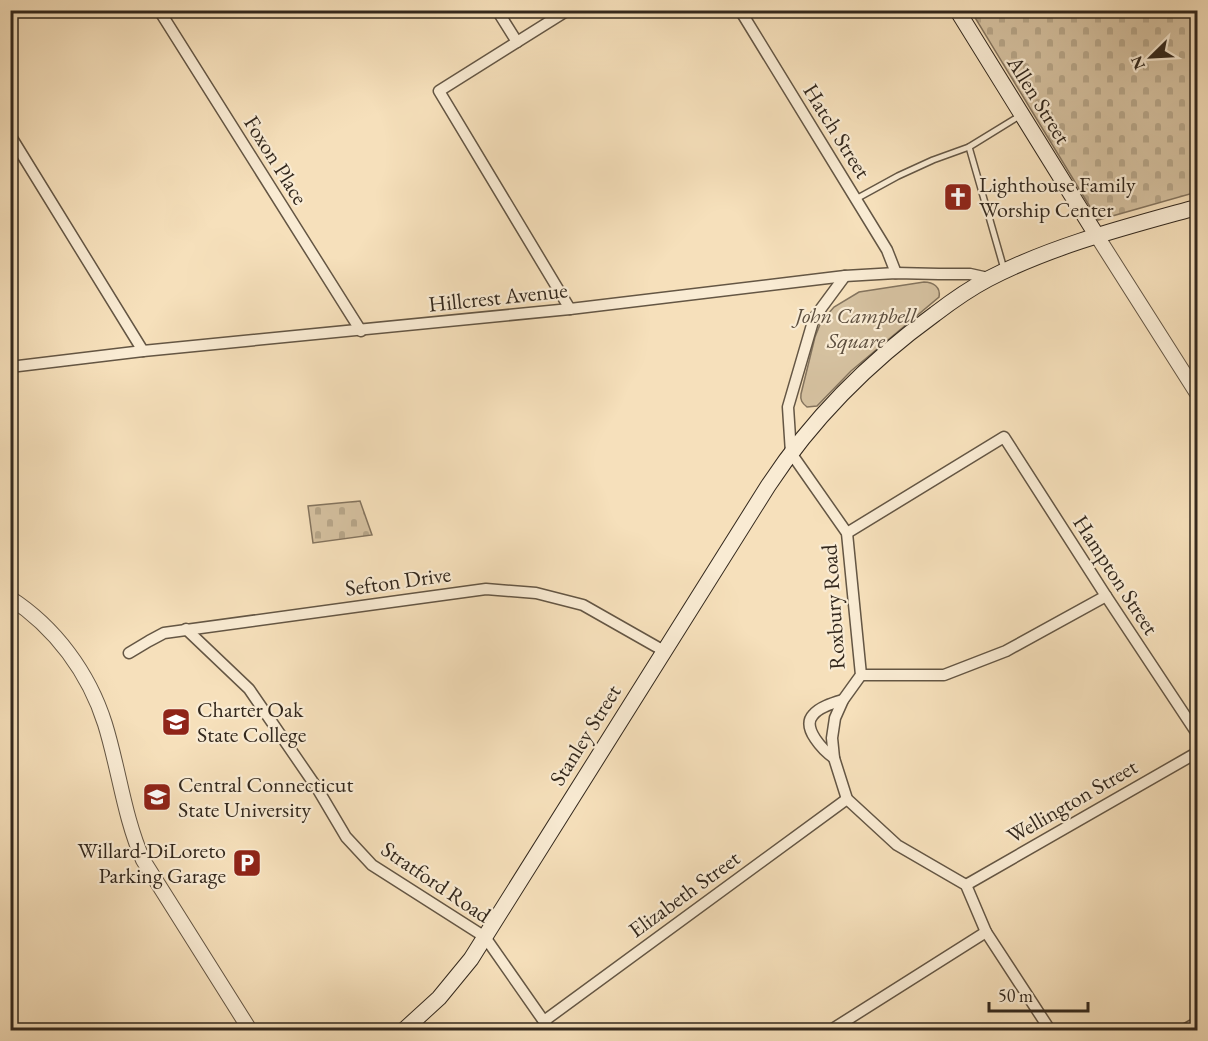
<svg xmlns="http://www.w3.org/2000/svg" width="1208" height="1041" viewBox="0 0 1208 1041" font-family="'EB Garamond',serif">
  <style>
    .green { fill: #d5c1a0; stroke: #84745e; stroke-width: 1.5 }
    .cemetery { fill: url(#cemetery-stones); stroke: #84745e; stroke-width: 1.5 }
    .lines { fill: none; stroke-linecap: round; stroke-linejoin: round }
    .service-casing { stroke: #645644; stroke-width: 8 }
    .minor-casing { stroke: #645644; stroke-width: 13 }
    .tertiary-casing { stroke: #645644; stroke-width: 16 }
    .secondary-casing { stroke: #33281d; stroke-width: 17 }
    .service { stroke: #f9ebd3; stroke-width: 5 }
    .minor { stroke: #f9ebd3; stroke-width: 10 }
    .tertiary { stroke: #f9ebd3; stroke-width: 14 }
    .secondary { stroke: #f9ebd3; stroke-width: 15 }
    .labels { text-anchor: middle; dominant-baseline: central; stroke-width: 4.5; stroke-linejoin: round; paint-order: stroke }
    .street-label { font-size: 22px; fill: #33281d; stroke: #f9ebd3 }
    .poi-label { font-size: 22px; fill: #33281d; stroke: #f9ebd3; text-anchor: start }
    .park-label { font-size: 22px; font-style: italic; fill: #5c4e3e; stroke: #f9ebd3 }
  </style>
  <defs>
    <pattern id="cemetery-stones" width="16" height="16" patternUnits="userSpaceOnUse" patternTransform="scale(1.5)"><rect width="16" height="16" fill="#d5c1a0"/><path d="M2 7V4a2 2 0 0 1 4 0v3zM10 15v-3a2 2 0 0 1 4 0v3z" fill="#b7a689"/></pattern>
  </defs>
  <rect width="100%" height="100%" fill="#f6e0bb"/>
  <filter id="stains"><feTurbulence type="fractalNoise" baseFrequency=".00333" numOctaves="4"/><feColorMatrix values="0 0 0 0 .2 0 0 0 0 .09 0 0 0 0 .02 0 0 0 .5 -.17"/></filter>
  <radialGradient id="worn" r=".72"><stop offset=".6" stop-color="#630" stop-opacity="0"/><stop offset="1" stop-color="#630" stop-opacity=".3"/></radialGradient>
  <path class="green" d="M924,282C933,282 941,287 939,297L851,371L817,406L807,407C802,403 800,400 801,394L815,337L821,322L834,307L859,292Z"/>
  <g class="cemetery">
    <path d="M971,11H1197V192L1098,220Z"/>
    <path d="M360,501L372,535L313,543L308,506Z"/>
  </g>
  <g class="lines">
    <g class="service-casing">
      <g id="service">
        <path d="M856,199L898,176L933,160L969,147"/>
        <path d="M1004,269L969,147L1021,115"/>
      </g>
    </g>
    <g class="minor-casing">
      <g id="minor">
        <path d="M159,10L361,331"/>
        <path d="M497,10L517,42"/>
        <path d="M568,10L439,91L570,309"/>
        <path d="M740,10L887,250L896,273"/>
        <path d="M10,135L143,351"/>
        <path d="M845,276L814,318L788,407L791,453L847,533L861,675L843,700L835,718L832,738L834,758L847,799L897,845L966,885L986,932L1050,1030"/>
        <path d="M10,367L143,351L570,309L845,276L896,273L939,274H970L988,278"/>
        <path d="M847,533L1004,437L1106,596L1198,735"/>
        <path d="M186,629L249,689L317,788L346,837L372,865L485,937L550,1030"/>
        <path d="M129,653L149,641L164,633L486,589L536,593L583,605L664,651"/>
        <path d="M861,675H944L1006,651L1106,596"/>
        <path d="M834,758C824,751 801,728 813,715C819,707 833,703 843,700"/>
        <path d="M966,885L1198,752"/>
        <path d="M544,1021L847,799"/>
        <path d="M831,1030L986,932"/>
        <path d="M1184,1030L1198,1022"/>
      </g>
    </g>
    <g class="tertiary-casing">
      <g id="tertiary">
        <path d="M1097,236L1198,395"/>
        <path d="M10,598C55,627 89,673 105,724C119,769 124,817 143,860L250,1030"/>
      </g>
    </g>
    <g class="secondary-casing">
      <g id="secondary">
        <path d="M957,10L1097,236"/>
        <path d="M404,1030L439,998L471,959L768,486C812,419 870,361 935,314C952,301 969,289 988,279C1054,245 1126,227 1198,207"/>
      </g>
    </g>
    <use href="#service" class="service"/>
    <use href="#minor" class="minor"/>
    <use href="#tertiary" class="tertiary"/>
    <use href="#secondary" class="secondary"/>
  </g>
  <defs>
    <g id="church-square" transform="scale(1.5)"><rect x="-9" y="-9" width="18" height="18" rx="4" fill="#8f2418" stroke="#f9ebd3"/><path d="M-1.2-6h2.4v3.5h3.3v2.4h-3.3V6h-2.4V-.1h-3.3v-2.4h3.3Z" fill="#fff"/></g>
    <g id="university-square" transform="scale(1.5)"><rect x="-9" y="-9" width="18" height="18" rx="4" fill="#8f2418" stroke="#f9ebd3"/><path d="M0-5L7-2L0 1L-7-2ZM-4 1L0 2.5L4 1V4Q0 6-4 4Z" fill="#fff"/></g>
    <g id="parking-square" transform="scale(1.5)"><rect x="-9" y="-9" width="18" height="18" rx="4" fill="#8f2418" stroke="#f9ebd3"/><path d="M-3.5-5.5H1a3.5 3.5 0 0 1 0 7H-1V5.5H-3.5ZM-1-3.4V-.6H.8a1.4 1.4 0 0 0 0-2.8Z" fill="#fff"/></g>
  </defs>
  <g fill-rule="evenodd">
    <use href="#church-square" x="958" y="197"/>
    <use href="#university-square" x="176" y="722"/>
    <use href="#university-square" x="157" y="797"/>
    <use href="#parking-square" x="247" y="863"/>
  </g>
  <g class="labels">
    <g class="street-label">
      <text transform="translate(1039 100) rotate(58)">Allen Street</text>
      <text transform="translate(837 131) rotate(58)">Hatch Street</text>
      <text transform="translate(276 160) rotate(58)">Foxon Place</text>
      <text transform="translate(498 297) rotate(-6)">Hillcrest Avenue</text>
      <text transform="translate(1116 575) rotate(57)">Hampton Street</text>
      <text transform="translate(398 581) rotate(-8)">Sefton Drive</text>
      <text transform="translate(833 607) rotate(-94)">Roxbury Road</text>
      <text transform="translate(585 735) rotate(-58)">Stanley Street</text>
      <text transform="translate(1072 801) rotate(-30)">Wellington Street</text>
      <text transform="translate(436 882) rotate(34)">Stratford Road</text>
      <text transform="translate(684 894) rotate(-36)">Elizabeth Street</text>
    </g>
    <g class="poi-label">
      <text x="979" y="184">Lighthouse Family<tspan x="979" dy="25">Worship Center</tspan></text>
      <text x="197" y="709">Charter Oak<tspan x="197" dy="25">State College</tspan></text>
      <text x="178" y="784">Central Connecticut<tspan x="178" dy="25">State University</tspan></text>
      <text x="226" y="850" text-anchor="end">Willard-DiLoreto<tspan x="226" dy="25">Parking Garage</tspan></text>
    </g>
    <g class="park-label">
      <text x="856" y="315">John Campbell<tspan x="856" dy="25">Square</tspan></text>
    </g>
  </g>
  <rect width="1208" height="1041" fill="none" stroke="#f6e0bb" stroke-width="36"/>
  <rect x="12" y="12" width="1184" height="1017" fill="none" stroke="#33281d" stroke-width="3"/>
  <rect x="18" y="18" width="1172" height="1005" fill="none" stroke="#33281d" stroke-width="1.5"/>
  <g transform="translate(1151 57) rotate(246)" stroke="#f9ebd3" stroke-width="4.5" paint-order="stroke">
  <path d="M0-4.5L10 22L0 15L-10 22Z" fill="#33281d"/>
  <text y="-9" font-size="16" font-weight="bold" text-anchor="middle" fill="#33281d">N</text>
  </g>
  <path d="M989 1002v9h99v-9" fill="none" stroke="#33281d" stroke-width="3"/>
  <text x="998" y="1002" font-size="18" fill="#33281d" stroke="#f9ebd3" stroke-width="4.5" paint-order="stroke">50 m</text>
  <rect width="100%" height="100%" filter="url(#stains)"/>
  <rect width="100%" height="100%" fill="url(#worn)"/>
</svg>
